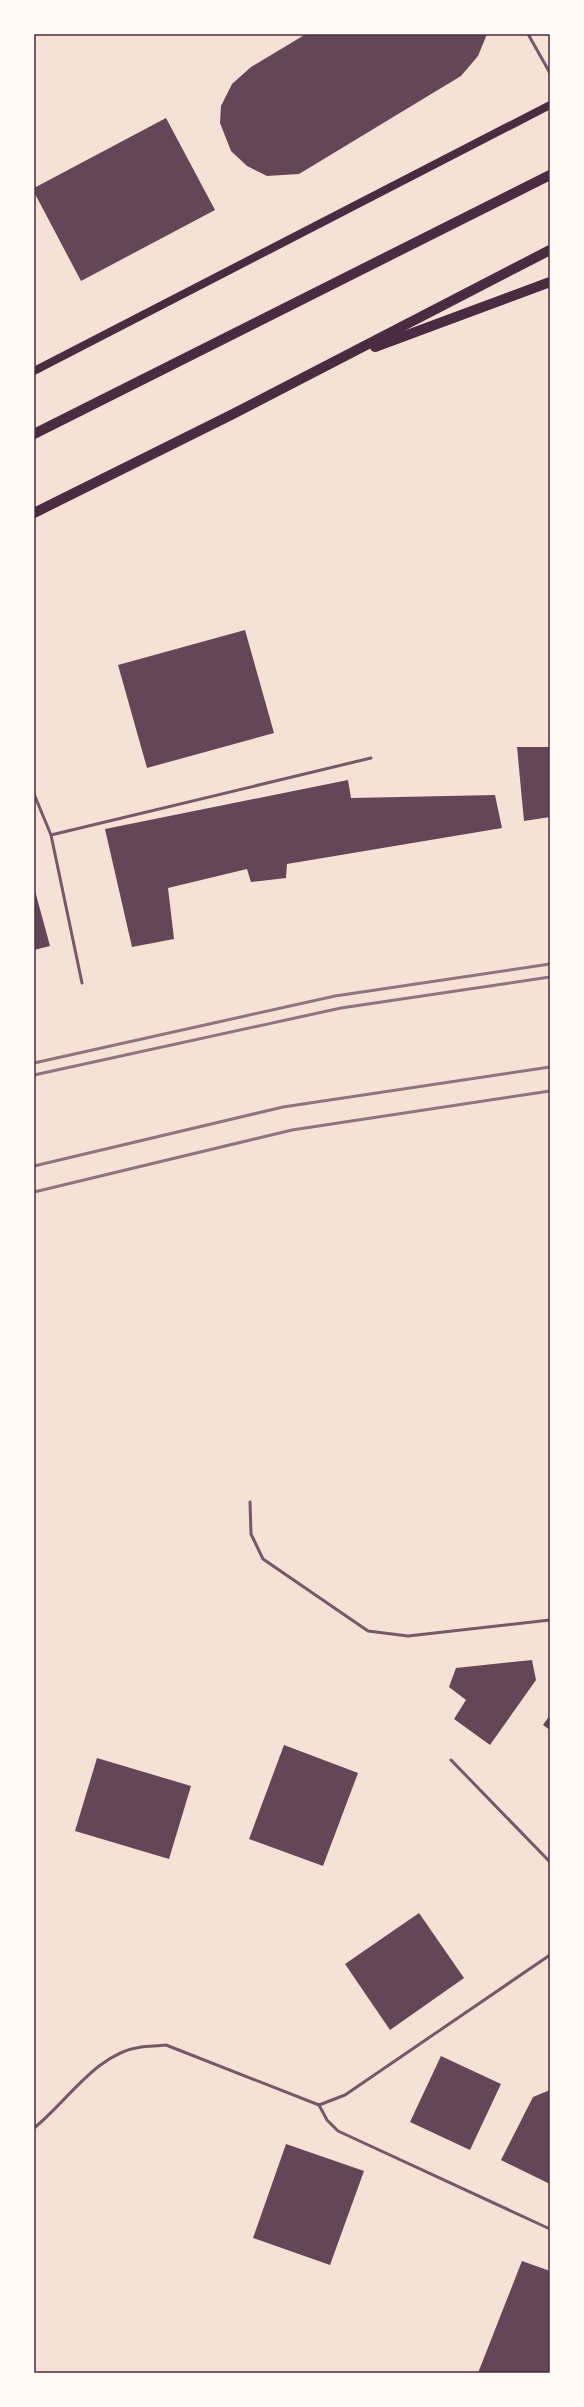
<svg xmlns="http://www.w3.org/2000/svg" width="584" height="2407" viewBox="0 0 584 2407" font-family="'Work Sans',sans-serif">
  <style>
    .building { fill: #644757 }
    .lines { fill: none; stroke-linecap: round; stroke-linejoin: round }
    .service { stroke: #755966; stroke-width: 3 }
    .secondary { stroke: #4a2c40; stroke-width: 8 }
    .primary { stroke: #4a2c40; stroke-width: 10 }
    .rail { stroke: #8f747c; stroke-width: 3 }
    .neatline { fill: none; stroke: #4a2c40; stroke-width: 1.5 }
  </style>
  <rect width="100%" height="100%" fill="#f7e1d7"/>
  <g class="building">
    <path d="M306,34H487L478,56L461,76L299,174L267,176L247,166L231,151L220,123L221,106L232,84L251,67Z"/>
    <path d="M166,118L215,210L81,281L34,192V188Z"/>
    <path d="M245,630L274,733L147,768L118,665Z"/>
    <path d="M517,747H550V817L524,821Z"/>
    <path d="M348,780L351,798L495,795L502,828L287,864L286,878L251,882L247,869L168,888L174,939L132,947L105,829Z"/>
    <path d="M34,887L50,946L34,950Z"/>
    <path d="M532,1660L536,1680L490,1745L454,1719L466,1700L449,1687L456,1668Z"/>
    <path d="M550,1715V1730L543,1725Z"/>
    <path d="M284,1745L358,1773L323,1866L249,1839Z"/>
    <path d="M97,1758L191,1786L169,1859L75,1831Z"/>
    <path d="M419,1913L464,1978L390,2030L345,1964Z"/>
    <path d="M441,2056L501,2084L470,2150L410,2122Z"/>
    <path d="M550,2090V2184L501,2160L533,2097Z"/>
    <path d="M286,2144L364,2171L330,2265L253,2238Z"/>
    <path d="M522,2261L550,2271V2373H478Z"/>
  </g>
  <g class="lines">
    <g class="service">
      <path d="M528,34L550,73"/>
      <path d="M34,794L51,835L371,758"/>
      <path d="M51,835L82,983"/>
      <path d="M250,1502L251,1534L263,1559L368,1631L408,1636L550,1620"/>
      <path d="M451,1760L550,1862"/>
      <path d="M319,2105L327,2120L338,2131L550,2229"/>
      <path d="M34,2128C67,2102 96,2053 141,2047C149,2046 158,2046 166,2045L319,2105L345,2095L550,1955"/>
    </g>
    <path class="secondary" d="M34,371L550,105"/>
    <g class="primary">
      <path d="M375,347L550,282"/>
      <path d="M34,434L550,175"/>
      <path d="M34,513L231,415L550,250"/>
    </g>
    <g class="rail">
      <path d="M34,1063L335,996L550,964"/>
      <path d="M34,1075L341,1008L550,977"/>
      <path d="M34,1166L283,1107L550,1067"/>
      <path d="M34,1192L292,1130L550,1091"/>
    </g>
  </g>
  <rect width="584" height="2407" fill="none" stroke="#fffaf5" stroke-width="70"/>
  <rect x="35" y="35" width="514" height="2337" class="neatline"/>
</svg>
